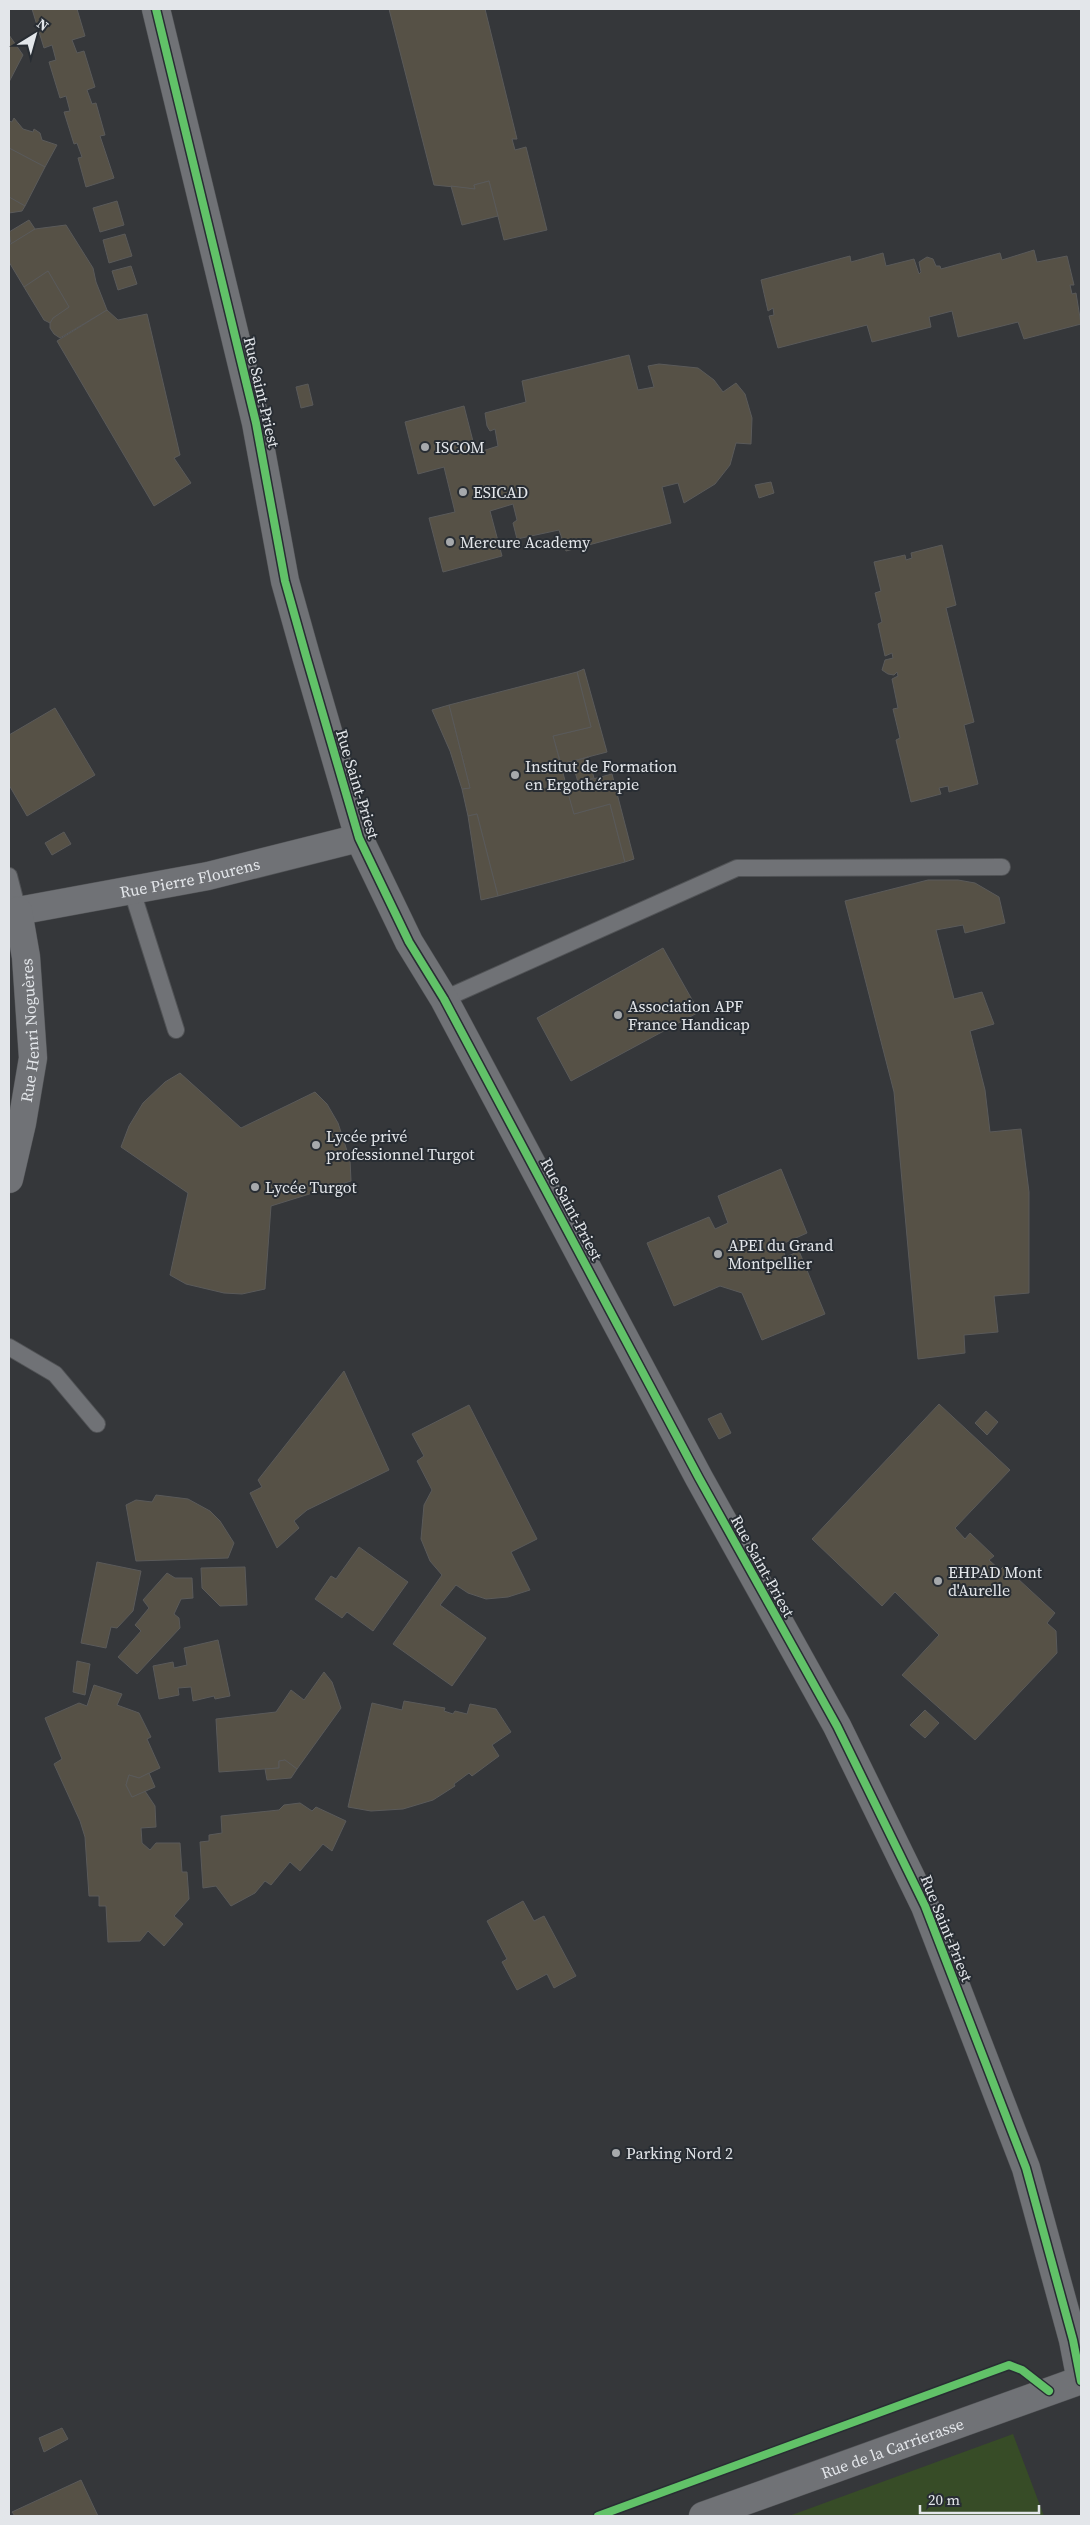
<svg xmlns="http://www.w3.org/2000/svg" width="1090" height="2525" viewBox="0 0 1090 2525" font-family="'Source Serif 4',serif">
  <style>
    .green { fill: #374c27 }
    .building { fill: #565146; stroke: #5a5a5a }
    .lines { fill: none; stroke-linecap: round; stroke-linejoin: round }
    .service-casing { stroke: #515356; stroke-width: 18 }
    .minor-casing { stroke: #515356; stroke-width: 29 }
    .service { stroke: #707276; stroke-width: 16 }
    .minor { stroke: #707276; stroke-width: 28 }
    .cycleway-casing { stroke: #282d33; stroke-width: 11 }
    .cycleway { stroke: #61c268; stroke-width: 8 }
    .poi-dot { fill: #a6a9ac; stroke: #282d33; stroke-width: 2 }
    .labels { text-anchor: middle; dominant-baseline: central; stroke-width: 4; stroke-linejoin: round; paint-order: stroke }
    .street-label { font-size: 16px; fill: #e3e6ea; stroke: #282d33 }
    .poi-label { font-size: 16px; fill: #e3e6ea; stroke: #282d33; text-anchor: start }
  </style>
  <rect width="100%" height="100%" fill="#35373a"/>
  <path class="green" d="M1013,2434L1044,2516H789Z"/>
  <g class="building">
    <path d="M32,9H77L85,36L72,40L77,53L84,51L95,87L87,90L92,104L96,103L105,135L100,136L114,178L86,187L78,158L82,157L77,143L74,144L64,112L70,111L66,96L60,98L49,62L56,60L52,45L44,48Z"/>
    <path d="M389,9H485L517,139H512L515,150L526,147L547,230L504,240L489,181L474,185L475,189L434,185Z"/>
    <path d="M9,35L23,55L9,82Z"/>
    <path d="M14,118L23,129L33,132L34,129L40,133L42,140L57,145L45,167L9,148V121L12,122Z"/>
    <path d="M9,148L45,167L25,206L9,197Z"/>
    <path d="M489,181L498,216L462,225L451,186L475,189L474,185Z"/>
    <path d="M9,197L25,206L22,211L9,213Z"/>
    <path d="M117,201L124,225L100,232L93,208Z"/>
    <path d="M29,220L35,229L11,244L9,232Z"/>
    <path d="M66,225L93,268L96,282L107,310L60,338L54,334L50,328V323L53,318L69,307L48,271L24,287L9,262V245L35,229Z"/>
    <path d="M125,234L132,256L109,263L103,240Z"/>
    <path d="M1034,250L1037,262L1067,256L1074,285H1070L1072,294L1076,293L1081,324L1024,339L1018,322L958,337L952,311L929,317L931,327L872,342L867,325L778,348L769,316L774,315L773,308L768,311L761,280L850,256L851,262L883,253L886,266L914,259L919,274L921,272L919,262L927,257L933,259L936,266H940L941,269L1000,253L1002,260Z"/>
    <path d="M131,266L137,284L118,290L112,271Z"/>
    <path d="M48,271L69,307L53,318L50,323L44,320L24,287Z"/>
    <path d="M107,310L118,320L147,314L180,455L174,458L191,483L154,506L57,341Z"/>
    <path d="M629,355L638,390L654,387L648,366L659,364L698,368L714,380L723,392L736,383L745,394L752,418L751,444L736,443L730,465L715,484L684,503L678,483L662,487L671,523L566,551L559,530L517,539L513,523L517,520L513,504L490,511L502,556L443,572L429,518L455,512L444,467L418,474L405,422L464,406L476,453L498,446L495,429L490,431L487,426L485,413L526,402L522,381Z"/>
    <path d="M308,384L313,405L301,408L296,387Z"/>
    <path d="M771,482L774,493L759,498L755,485Z"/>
    <path d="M942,545L956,605L946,608L974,722L964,725L978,784L949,792L948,786L939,788L941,794L911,802L896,740L900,738L893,709L898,708L892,679L898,676L897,672L894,675L888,674L882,670L885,660L893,658L892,653L885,656L878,624L882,622L875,593L881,591L874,562L905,555L906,560L912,558L911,553Z"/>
    <path d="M584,669L607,752L561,764L553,736L591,727L577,672Z"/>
    <path d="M577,672L591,727L553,736L574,814L610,804L625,862L498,896L477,814L468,816L462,789L470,788L449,705Z"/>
    <path d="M449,705L470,788L462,789L450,751L432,710Z"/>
    <path d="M55,708L95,775L27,816L9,785V735Z"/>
    <path d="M588,757L594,778L578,782L572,762Z"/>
    <path d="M612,774L634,859L625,862L610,804L574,814L566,786Z"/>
    <path d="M477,814L498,896L481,900L468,816Z"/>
    <path d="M64,832L71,844L52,855L45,843Z"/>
    <path d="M928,880H958L975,883L999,897L1005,923L965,933L963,925L936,930L954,999L982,992L994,1024L970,1031L985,1090L990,1132L1021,1129L1029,1192V1293L994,1296L998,1332L964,1335L965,1353L918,1359L894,1092L845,901Z"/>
    <path d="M663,948L699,1012L571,1081L537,1018Z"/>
    <path d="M180,1073L241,1128L315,1092L327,1104L338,1123L350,1160L351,1181L271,1206L265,1289L242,1294L224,1293L186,1284L170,1275L188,1193L121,1147L129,1126L143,1103L165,1082Z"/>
    <path d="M781,1169L807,1233L780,1245L786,1257L799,1251L825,1314L762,1340L742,1293L720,1286L674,1306L647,1243L709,1217L715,1229L728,1223L718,1196Z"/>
    <path d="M344,1371L389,1470L307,1510L294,1521L299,1528L277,1548L250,1493L262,1487L258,1480Z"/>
    <path d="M939,1404L1010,1470L955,1528L965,1539L970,1533L994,1556L989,1560L1000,1570L1004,1566L1055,1613L1047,1623L1056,1631L1057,1653L975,1740L902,1675L939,1635L895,1592L882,1606L812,1539Z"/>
    <path d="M469,1405L537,1539L511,1552L530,1590L508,1597L486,1599L468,1593L456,1585L440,1605L486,1638L452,1686L393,1644L442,1575L430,1561L421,1539L424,1505L432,1490L417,1461L424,1456L412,1434Z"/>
    <path d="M986,1411L998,1422L987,1435L975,1423Z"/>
    <path d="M721,1413L731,1433L719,1439L708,1419Z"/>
    <path d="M156,1495L188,1499L210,1511L220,1521L234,1543L228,1558L136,1561L126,1505L136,1500L152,1502Z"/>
    <path d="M359,1547L408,1582L373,1631L347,1612L342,1618L315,1599L331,1576L336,1579Z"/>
    <path d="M97,1562L141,1571L133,1611L117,1628L111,1627L106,1648L81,1643Z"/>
    <path d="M245,1567L247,1605L220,1606L202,1588L201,1568Z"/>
    <path d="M167,1573L175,1578H192L193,1598L181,1599L174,1614L179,1618L180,1628L137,1674L118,1657L141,1631L135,1625L149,1608L143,1600Z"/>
    <path d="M218,1640L230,1696L215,1699L214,1696L193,1701L191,1687L178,1688L179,1695L159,1699L153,1666L173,1662L174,1668L187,1665L184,1648Z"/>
    <path d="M77,1661L90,1664L85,1695L73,1692Z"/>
    <path d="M324,1672L332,1682L341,1708L297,1769L285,1760L279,1761V1768L219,1772L216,1719L276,1712L291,1690L304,1700Z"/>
    <path d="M94,1685L122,1694L117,1705L139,1713L151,1737L147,1739L160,1768L139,1778L129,1775L126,1785L132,1797L145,1791L155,1806L156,1827L141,1828L142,1843L150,1850L156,1843H180L182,1872H187L189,1899L174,1916L183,1924L164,1946L148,1931L140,1941L108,1942L106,1906H99V1896H89L85,1837L80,1821L54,1764L62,1759L45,1718L79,1703L87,1706Z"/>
    <path d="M404,1701L445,1708L444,1711L453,1714L455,1711L467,1714L470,1704L496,1709L511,1732L492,1745L499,1756L472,1776L469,1773L454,1784L455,1786L433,1800L403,1809L371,1811L348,1807L372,1703L402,1710Z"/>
    <path d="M925,1710L939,1723L925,1738L910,1725Z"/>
    <path d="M285,1760L297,1769L291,1778L267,1780L265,1769L279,1768V1761Z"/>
    <path d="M149,1773L155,1787L132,1797L126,1785L129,1775L139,1778Z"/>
    <path d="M300,1803L312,1811L316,1807L346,1821L332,1851L323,1844L300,1871L290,1862L271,1885L265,1881L255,1893L231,1906L216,1886L203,1888L200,1842L209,1841V1835L222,1833L221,1816L279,1810L284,1805Z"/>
    <path d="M523,1901L534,1921L544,1916L576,1976L554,1988L547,1974L517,1990L502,1962L507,1959L487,1921Z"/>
    <path d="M62,2428L68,2439L44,2452L39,2438Z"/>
    <path d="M81,2480L98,2516H15L12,2512Z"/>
  </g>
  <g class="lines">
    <g class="service-casing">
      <g id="service">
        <path d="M9,876L18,911"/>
        <path d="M132,891L176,1030"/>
        <path d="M444,999L737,868L1002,867"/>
        <path d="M9,1347L55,1374L97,1424"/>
      </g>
    </g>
    <g class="minor-casing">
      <g id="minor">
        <path d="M156,9L256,423L285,581L306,656L359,838L409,942L444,999L699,1478L837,1726L925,1906L1026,2168L1073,2340L1081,2381"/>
        <path id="s1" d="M9,910L18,911L208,876L359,838"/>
        <path id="s2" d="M9,1179L22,1123L33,1058L26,957L18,911"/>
        <path id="s3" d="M703,2516L1081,2380"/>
      </g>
    </g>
    <use href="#service" class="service"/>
    <use href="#minor" class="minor"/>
    <g class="cycleway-casing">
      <g id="cycleway">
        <path d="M156,9L256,423L285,581L306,656L359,838L409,942L444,999L699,1478L837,1726L925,1906L1026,2168L1073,2340L1081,2381"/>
        <path d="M598,2516L1009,2365L1022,2370L1049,2391"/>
      </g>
    </g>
    <use href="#cycleway" class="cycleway"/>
  </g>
  <g class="poi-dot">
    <circle cx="425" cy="447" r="5"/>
    <circle cx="463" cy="492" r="5"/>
    <circle cx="450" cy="542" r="5"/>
    <circle cx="515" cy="775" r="5"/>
    <circle cx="618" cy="1015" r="5"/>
    <circle cx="316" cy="1145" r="5"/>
    <circle cx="255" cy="1187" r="5"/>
    <circle cx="718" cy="1254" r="5"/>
    <circle cx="938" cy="1581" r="5"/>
    <circle cx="616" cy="2153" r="5"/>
  </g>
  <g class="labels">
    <g class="street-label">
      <text transform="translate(262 392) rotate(77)">Rue Saint-Priest</text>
      <text transform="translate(358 784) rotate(73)">Rue Saint-Priest</text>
      <text stroke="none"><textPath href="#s1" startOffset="184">Rue Pierre Flourens</textPath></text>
      <text stroke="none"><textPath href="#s2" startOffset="151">Rue Henri Noguères</textPath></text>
      <text transform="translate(572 1209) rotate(62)">Rue Saint-Priest</text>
      <text transform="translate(763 1566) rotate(61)">Rue Saint-Priest</text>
      <text transform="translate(947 1928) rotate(68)">Rue Saint-Priest</text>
      <text stroke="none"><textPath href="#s3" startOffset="201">Rue de la Carrierasse</textPath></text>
    </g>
    <g class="poi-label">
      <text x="435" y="447">ISCOM</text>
      <text x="473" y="492">ESICAD</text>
      <text x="460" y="542">Mercure Academy</text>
      <text x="525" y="766">Institut de Formation<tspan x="525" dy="18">en Ergothérapie</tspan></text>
      <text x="628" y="1006">Association APF<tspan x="628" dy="18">France Handicap</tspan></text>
      <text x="326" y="1136">Lycée privé<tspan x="326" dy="18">professionnel Turgot</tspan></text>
      <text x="265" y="1187">Lycée Turgot</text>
      <text x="728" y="1245">APEI du Grand<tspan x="728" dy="18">Montpellier</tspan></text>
      <text x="948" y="1572">EHPAD Mont<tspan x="948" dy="18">d'Aurelle</tspan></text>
      <text x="626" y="2153">Parking Nord 2</text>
    </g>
  </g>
  <rect width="1090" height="2525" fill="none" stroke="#e3e6ea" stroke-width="20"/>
  <g transform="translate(35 35) rotate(37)" stroke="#282d33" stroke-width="4" paint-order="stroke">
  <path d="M0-4L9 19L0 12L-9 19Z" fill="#e3e6ea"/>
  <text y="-8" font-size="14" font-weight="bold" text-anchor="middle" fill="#e3e6ea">N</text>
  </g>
  <path d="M920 2505v8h119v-8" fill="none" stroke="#e3e6ea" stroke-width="2.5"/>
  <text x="928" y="2505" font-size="15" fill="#e3e6ea" stroke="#282d33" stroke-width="4" paint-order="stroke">20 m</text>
</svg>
